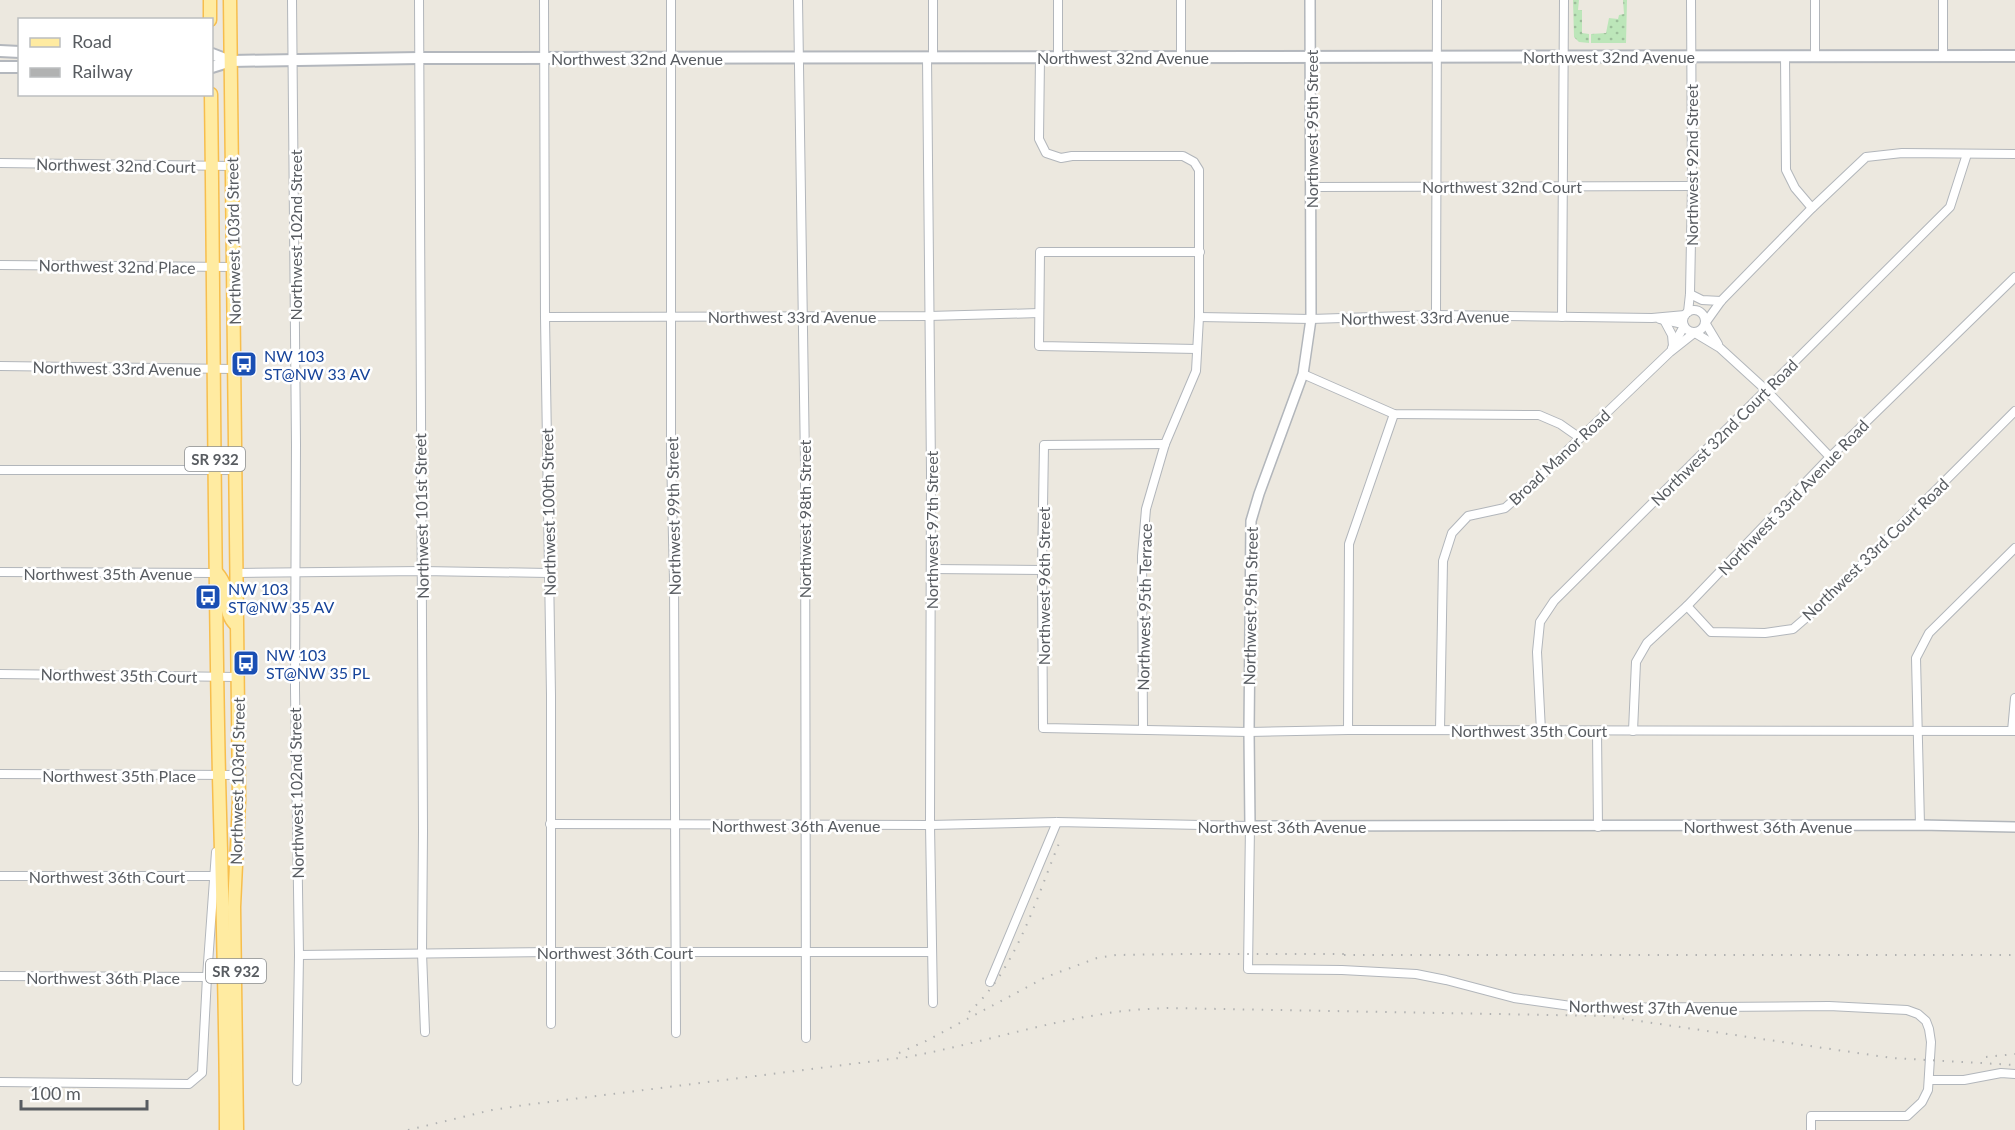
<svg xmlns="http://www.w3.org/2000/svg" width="2015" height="1130" viewBox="0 0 2015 1130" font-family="Lato,sans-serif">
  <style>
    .grass { fill: url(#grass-dots) }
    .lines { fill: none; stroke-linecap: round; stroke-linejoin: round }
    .minor-casing { stroke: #b2b6bb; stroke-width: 10 }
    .tertiary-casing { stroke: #b2b6bb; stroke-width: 12 }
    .secondary-casing { stroke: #b3b7bd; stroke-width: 14 }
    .primary-casing { stroke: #f7be4d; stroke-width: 15 }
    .minor { stroke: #fff; stroke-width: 8 }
    .tertiary { stroke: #fff; stroke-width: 9 }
    .secondary { stroke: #fff; stroke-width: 10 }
    .primary { stroke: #ffeba1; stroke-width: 12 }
    .rail { stroke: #b1b2b2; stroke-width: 2; stroke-dasharray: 1.5 8; stroke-linecap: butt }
    .labels { text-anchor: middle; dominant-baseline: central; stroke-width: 5; stroke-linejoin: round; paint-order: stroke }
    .shield { fill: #fff; stroke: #8a8d90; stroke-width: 1.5 }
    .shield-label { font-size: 15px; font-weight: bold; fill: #585c61 }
    .street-label { font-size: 16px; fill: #585c61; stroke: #fff }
    .transit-label { font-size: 16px; fill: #164399; stroke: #fff; text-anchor: start }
  </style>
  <defs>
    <pattern id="grass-dots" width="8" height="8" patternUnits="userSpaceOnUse" patternTransform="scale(1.5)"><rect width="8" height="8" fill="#bce6b9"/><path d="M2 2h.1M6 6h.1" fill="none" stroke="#9cbe9a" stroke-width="1.8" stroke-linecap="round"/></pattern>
  </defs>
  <rect width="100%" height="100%" fill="#ece8df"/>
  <g class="grass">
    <path d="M1573,0H1579L1578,10H1582V33L1589,34V43L1579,42L1574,37Z"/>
    <path d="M1623,0H1627L1626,43H1591V34L1606,33L1609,18L1618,19L1619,15L1624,14Z"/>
  </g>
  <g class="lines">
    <g class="minor-casing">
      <g id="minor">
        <path d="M292,0L296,444L295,690L299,955L297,1081"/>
        <path d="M419,0L423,831L422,953L425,1032"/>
        <path d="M544,0L545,317L551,695V1024"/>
        <path d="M671,0V454L674,580L676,1033"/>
        <path d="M798,0L805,462L806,1038"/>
        <path d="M933,0V57"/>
        <path d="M1058,0V57"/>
        <path d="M1943,0V57"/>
        <path d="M1785,56L1786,170L1795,188L1812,208"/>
        <path d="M1815,56V0"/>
        <path d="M927,57L931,472L930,825L933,1003"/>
        <path d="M1040,57L1039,139L1046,153L1061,158L1072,156H1183L1194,162L1199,170V317L1196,371L1165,444L1146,509L1142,556L1143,729"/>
        <path d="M1181,57V0"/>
        <path d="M0,163L232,166"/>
        <path d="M1312,187L1692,186"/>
        <path d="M0,265L233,267"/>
        <path d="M1690,294L1702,300L1721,301"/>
        <circle cx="1694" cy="321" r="11"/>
        <path d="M1688,312L1690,294L1692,186L1691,0"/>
        <path d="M1436,315L1437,0"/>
        <path d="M545,317L929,316L1039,313"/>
        <path d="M1199,317L1311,319L1436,315L1652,318L1685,315"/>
        <path d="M1562,317L1564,0"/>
        <path d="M1660,319L1683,324"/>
        <path d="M1664,320L1672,335L1673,346"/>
        <path d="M1706,322L1721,301L1812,208L1866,157L1902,153L2015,154"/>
        <path d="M1706,324L1718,344"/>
        <path d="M1695,333L1720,348L1766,390L1830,457"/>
        <path d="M1672,348L1684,326"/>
        <path d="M1197,349L1039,346L1040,252H1200"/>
        <path d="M0,366L234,369"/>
        <path d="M1303,374L1394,414L1539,415L1560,424L1580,438"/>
        <path d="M1165,444L1044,445L1042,570L1043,728L1249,732L1348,730L2015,731"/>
        <path d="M0,470H236"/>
        <path d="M931,569L1042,570"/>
        <path d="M0,572L217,573"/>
        <path d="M237,573L422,571L548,573"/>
        <path d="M1687,606L1711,632L1765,633L1793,629L1822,604L2015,411"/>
        <path d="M0,674L238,677"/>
        <path d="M1348,730L1349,544L1394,414"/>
        <path d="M1440,730L1443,561L1452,533L1468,516L1505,508L1529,487L1670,352L1694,333"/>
        <path d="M1541,731L1537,652L1540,622L1554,601L1950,207L1967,154"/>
        <path d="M1597,731L1598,827"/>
        <path d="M1633,731L1636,662L1647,643L1687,606L1830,457L2015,277"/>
        <path d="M2012,731L2015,698"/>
        <path d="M0,774L239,775"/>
        <path d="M550,824L930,825L1057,822L1250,826L1248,969L1342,970L1416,974L1446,980L1514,998L1585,1008L1829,1006L1907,1010L1918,1014L1926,1021L1929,1029L1931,1042L1928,1090L1922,1102L1907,1116H1811V1130"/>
        <path d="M1920,825L1916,658L1929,633L2015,548"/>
        <path d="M0,876H214"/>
        <path d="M299,955L550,952H932"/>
        <path d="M0,976L207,977"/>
        <path d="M990,982L1057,822"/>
        <path d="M1929,1080H1964L2001,1073L2015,1074"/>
        <path d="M0,1082L189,1084L202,1073L207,977L216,852"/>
      </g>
    </g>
    <g class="tertiary-casing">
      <path id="tertiary" d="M1310,0L1311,319L1303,374L1259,494L1251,521L1249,732L1250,826L1920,825L2015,827"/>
    </g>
    <g class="secondary-casing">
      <g id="secondary">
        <path d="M0,51L20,52"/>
        <path d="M212,54L230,61"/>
        <path d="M0,67H20"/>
        <path d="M212,67L231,61L419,58L2015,56"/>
      </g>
    </g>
    <g class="primary-casing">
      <g id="primary">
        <path d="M210,0V20"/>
        <path d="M230,0L239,801L234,907L237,1130"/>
        <path d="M211,94C214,322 214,549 219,776C222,894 226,1012 226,1130"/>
        <path d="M217,573C234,592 220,610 236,625"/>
      </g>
    </g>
    <use href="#minor" class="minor"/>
    <use href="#tertiary" class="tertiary"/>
    <use href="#secondary" class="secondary"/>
    <use href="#primary" class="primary"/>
    <g class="rail">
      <path d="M1344,955H2015"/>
      <path d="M969,1012C1017,969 1036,898 1060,841"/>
      <path d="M899,1053L926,1041L1046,977L1097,958L1116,955L1184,954H1351"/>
      <path d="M1986,1057L2015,1054"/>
      <path d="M408,1130L492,1110L525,1105L907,1057C973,1045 1037,1024 1103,1014C1124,1010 1146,1009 1167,1008L1605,1016L1892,1058L2015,1065"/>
    </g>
  </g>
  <defs>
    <g id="bus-square" transform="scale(1.35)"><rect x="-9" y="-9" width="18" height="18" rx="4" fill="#1a4fb4" stroke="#fff"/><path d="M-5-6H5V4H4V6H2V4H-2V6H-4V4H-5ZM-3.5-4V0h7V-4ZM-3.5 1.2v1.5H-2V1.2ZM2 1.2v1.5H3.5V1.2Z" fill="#fff"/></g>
  </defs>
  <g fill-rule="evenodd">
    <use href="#bus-square" x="244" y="364"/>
    <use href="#bus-square" x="208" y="597"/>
    <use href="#bus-square" x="246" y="663"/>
  </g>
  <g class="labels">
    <g class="shield">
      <rect x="185" y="447" width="60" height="24" rx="4.5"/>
      <rect x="206" y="959" width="60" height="24" rx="4.5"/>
    </g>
    <g class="shield-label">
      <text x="215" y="459">SR 932</text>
      <text x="236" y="971">SR 932</text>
    </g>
    <g class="street-label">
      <text x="1609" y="56">Northwest 32nd Avenue</text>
      <text x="1123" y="57">Northwest 32nd Avenue</text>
      <text x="637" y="58">Northwest 32nd Avenue</text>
      <text transform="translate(1311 129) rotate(-90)">Northwest 95th Street</text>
      <text transform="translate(116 165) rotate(1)">Northwest 32nd Court</text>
      <text transform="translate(1691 165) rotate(-90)">Northwest 92nd Street</text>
      <text x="1502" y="186">Northwest 32nd Court</text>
      <text transform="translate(295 235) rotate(-90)">Northwest 102nd Street</text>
      <text transform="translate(233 241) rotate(-91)">Northwest 103rd Street</text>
      <text transform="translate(117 266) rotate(1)">Northwest 32nd Place</text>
      <text x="792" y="316">Northwest 33rd Avenue</text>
      <text transform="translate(1425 317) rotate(-1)">Northwest 33rd Avenue</text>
      <text transform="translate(117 368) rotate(1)">Northwest 33rd Avenue</text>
      <text transform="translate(1724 432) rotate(-45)">Northwest 32nd Court Road</text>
      <text transform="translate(1559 457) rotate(-43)">Broad Manor Road</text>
      <text transform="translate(1793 497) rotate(-46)">Northwest 33rd Avenue Road</text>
      <text transform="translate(548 512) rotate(-91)">Northwest 100th Street</text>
      <text transform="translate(421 516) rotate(-91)">Northwest 101st Street</text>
      <text transform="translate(673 516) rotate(-91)">Northwest 99th Street</text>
      <text transform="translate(804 519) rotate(-90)">Northwest 98th Street</text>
      <text transform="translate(931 530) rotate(-90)">Northwest 97th Street</text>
      <text transform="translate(1875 549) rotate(-44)">Northwest 33rd Court Road</text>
      <text x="108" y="573">Northwest 35th Avenue</text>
      <text transform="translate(1043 586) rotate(-90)">Northwest 96th Street</text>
      <text transform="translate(1250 606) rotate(-89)">Northwest 95th Street</text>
      <text transform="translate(1144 607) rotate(-89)">Northwest 95th Terrace</text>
      <text transform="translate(119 675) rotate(1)">Northwest 35th Court</text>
      <text x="1529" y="730">Northwest 35th Court</text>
      <text x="119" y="775">Northwest 35th Place</text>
      <text transform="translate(237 781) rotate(-89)">Northwest 103rd Street</text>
      <text transform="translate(296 793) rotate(-91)">Northwest 102nd Street</text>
      <text x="796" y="825">Northwest 36th Avenue</text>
      <text x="1282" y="826">Northwest 36th Avenue</text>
      <text x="1768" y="826">Northwest 36th Avenue</text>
      <text x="107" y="876">Northwest 36th Court</text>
      <text x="615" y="952">Northwest 36th Court</text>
      <text x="103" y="977">Northwest 36th Place</text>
      <text transform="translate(1653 1007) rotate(1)">Northwest 37th Avenue</text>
    </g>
    <g class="transit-label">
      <text x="264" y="355">NW 103<tspan x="264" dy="18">ST@NW 33 AV</tspan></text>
      <text x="228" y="588">NW 103<tspan x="228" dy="18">ST@NW 35 AV</tspan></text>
      <text x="266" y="654">NW 103<tspan x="266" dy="18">ST@NW 35 PL</tspan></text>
    </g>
  </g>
  <rect x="18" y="18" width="195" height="78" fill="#ffffff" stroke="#bcbec0" stroke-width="1.5"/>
  <rect x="30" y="38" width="30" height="9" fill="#ffeba1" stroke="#bcbec0" stroke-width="1.5"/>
  <text x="72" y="48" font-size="18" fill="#585c61">Road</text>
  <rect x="30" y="68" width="30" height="9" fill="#b1b2b2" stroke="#bcbec0" stroke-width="1.5"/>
  <text x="72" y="78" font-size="18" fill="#585c61">Railway</text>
  <path d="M21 1100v9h126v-9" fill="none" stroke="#585c61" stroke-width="3"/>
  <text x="30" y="1100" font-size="18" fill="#585c61" stroke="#ffffff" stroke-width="4.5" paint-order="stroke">100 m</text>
</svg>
